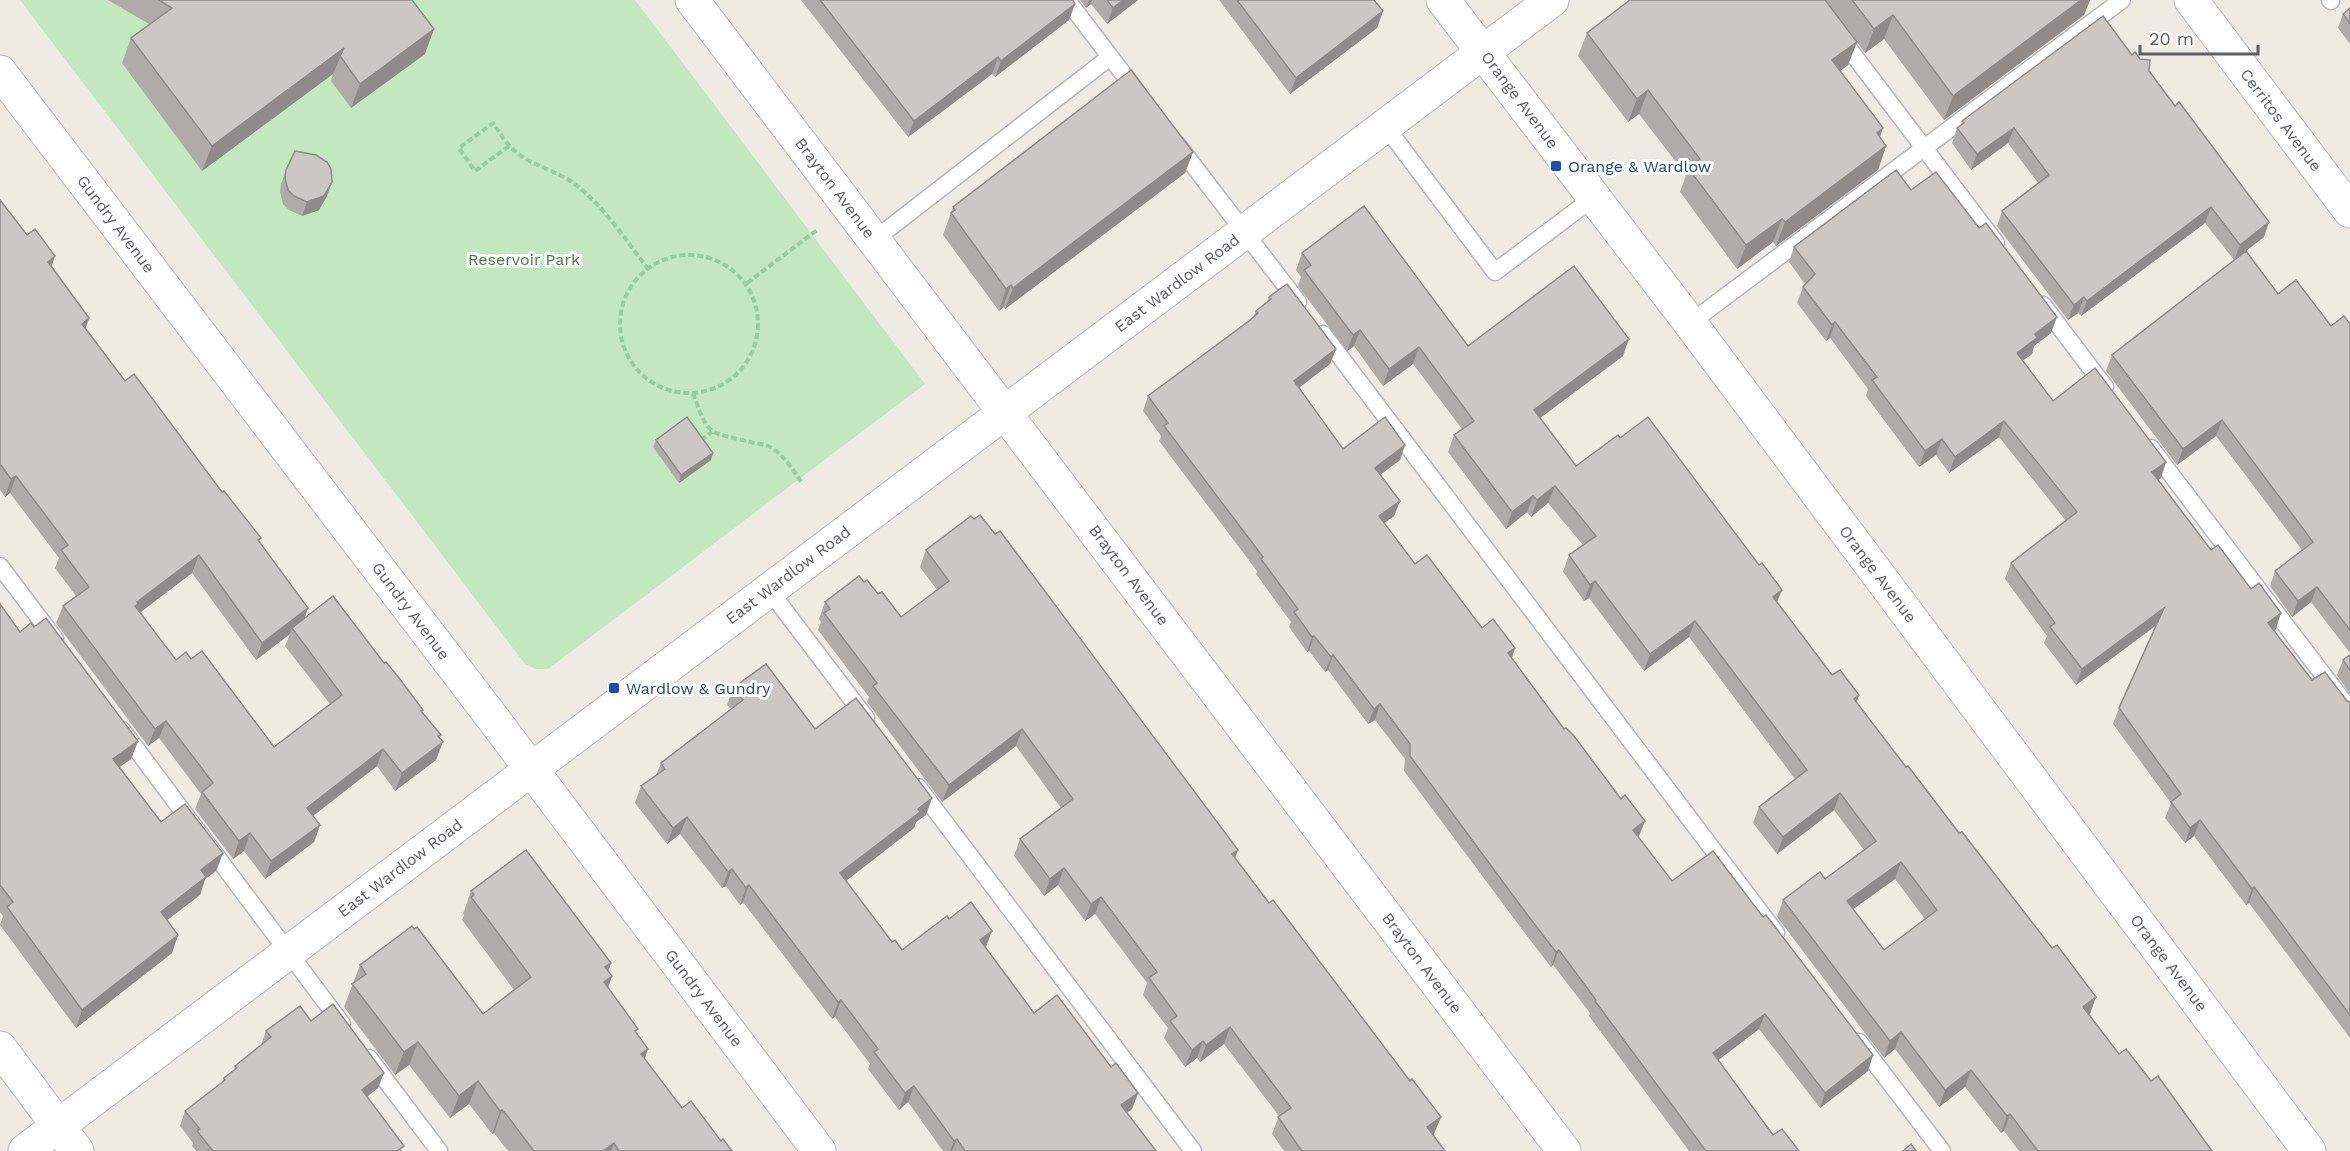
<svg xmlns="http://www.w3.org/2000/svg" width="2350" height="1151" viewBox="0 0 2350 1151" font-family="'Work Sans',sans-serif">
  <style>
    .green { fill: #c3e7be }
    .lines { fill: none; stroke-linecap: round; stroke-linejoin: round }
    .service-casing { stroke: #b4b7bb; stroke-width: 19 }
    .minor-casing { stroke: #b4b7bb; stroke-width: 35 }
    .tertiary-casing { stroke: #b4b7bb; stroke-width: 35 }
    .secondary-casing { stroke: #b4b9be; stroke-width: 35 }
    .path { stroke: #99cba1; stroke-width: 4; stroke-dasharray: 6 3; stroke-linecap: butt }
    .service { stroke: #fff; stroke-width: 16 }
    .minor { stroke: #fff; stroke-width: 33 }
    .tertiary { stroke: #fff; stroke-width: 33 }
    .secondary { stroke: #fff; stroke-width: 33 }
    .wall { fill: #afaba7; fill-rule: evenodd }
    .shaded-wall { fill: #8e8b88 }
    .building { fill: #cbc7c2; stroke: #8e8b88; stroke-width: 1.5; fill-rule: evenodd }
    .transit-dot { fill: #1a4fb4; stroke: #fff; stroke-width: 2 }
    .labels { text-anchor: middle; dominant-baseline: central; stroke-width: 6; stroke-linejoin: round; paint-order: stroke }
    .street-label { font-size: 16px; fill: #5b6064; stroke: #fff }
    .transit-label { font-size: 16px; fill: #164399; stroke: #fff; text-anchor: start }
    .park-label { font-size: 16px; fill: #378531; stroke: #fff }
  </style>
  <rect width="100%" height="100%" fill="#eeebe3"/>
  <path class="green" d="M20,0H635L925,384L548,669H535L525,664Z"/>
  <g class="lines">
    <g class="service-casing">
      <g id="service">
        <path d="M1067,0L1137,92"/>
        <path d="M1812,0L1996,243"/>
        <path d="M2330,0L2331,1"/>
        <path d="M1386,127L1495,272L1593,198"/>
        <path d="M1177,144L1298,302"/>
        <path d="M874,240L1110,57"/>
        <path d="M2043,305L2105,387"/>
        <path d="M1690,323L2122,0"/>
        <path d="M1323,334L1776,933"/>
        <path d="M2151,448L2350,710"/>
        <path d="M0,566L55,639"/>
        <path d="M769,590L866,718"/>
        <path d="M122,730L342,1024"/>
        <path d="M918,787L1193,1151"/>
        <path d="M1859,1042L1942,1151"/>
        <path d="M369,1058L439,1151"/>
      </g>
    </g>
    <g class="minor-casing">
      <g id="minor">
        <path d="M692,0L1564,1151"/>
        <path d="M2191,0L2350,211"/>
        <path d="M0,72L488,712L819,1151"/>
        <path d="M0,1048L77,1151"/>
      </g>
    </g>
    <g class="tertiary-casing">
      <path id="tertiary" d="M1443,0L1690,323L2309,1151"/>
    </g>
    <g class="secondary-casing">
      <path id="secondary" d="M25,1151L1552,0"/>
    </g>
    <g class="path">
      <path d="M509,146L475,171L459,148L493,123C500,133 506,144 516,152C533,166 558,171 576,185C605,208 626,240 648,269"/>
      <circle cx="689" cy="324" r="69"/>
      <path d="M747,283L817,230"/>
      <path d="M693,393C709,440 710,431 754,443C759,444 764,444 768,446C783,453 793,470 802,483"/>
      <path d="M701,440L712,432"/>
    </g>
    <use href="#service" class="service"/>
    <use href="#minor" class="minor"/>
    <use href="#tertiary" class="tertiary"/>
    <use href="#secondary" class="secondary"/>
  </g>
  <g class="wall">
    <path d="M108,0H412L425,54L351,108L331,81L333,74L202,171L122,63L131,38L149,24Z"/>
    <path d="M801,0H1073L1075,4L1069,20L995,77L992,74L908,137Z"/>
    <path d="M1080,0H1138L1107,24L1091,4L1086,8Z"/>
    <path d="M1219,0H1374L1383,11L1377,28L1290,94Z"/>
    <path d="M1630,0H2090L2084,15L1944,120L1884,39L1865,53L1857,42L1848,65L1840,71L1880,137L1886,146L1878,170L1776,246L1773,242L1737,269L1680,192L1686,175L1639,114L1628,122L1578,56L1587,33Z"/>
    <path d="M2350,8V44L2338,28L2343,14Z"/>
    <path d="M2132,55L2149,71L2264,237L2234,260L2205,223L2081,316L2078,313L2068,320L1997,226L2002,211L2038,183L2008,143L1971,170L1952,143L1957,128L1961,125L1962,121Z"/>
    <path d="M1193,152L1185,173L1005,309L1003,307L999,311L943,235L953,207Z"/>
    <path d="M286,170L327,196L319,210L302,216L289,210L283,204L280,192L281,184Z"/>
    <path d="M1911,190L2051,333L2034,346L2032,354L2023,360L2053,401L2161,478L2158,480L2211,550L2276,629L2274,631L2312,680L2350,702V1038L2249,903L2246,905L2194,836L2185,843L2165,818L2171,803L2113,724L2119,708L2156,625L2076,685L2044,643L2047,636L2005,579L2011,563L2066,521L1999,437L1949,473L1936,455L1919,467L1866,396L1868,389L1830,338L1826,341L1797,303L1803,287L1805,284L1789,262L1794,247Z"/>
    <path d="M0,200L52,266L89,318L86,328L125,381L261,538L259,542L308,608L304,619L384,663L423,710L422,712L440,738L436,760L395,791L377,766L313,816L320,825L314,842L265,879L244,851L233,859L195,809L201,794L159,738L148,746L56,623L63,606L76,596L55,568L59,558L10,493L5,497L0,490ZM192,573L256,660L290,634L285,646L330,704L274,747L191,659L176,660L140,612Z"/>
    <path d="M1302,253L1468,346L1623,356L1540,418L1576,466L1777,602L1832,675L1859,695L1856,703L1906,767L2052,948L2096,997L2089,1014L2119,1054L2151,1081L2212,1151H2019L2004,1131L2001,1133L1965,1087L1939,1107L1895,1049L1884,1058L1777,917L1783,900L1825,879L1864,850L1834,810L1777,854L1753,823L1759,807L1795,779L1689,637L1644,671L1589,598L1584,601L1563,572L1569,555L1583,545L1548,503L1531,517L1527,512L1506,529L1448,452L1454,435L1462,429L1413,364L1383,386L1354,346L1347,351L1298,286L1301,277L1296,270ZM1895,879L1925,919L1884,950L1853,909Z"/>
    <path d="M2278,294L2331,326L2350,324V653L2311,602L2292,617L2270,586L2275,571L2302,550L2216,436L2177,465L2106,371L2112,355Z"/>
    <path d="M1269,297L1336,349L1330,364L1299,388L1343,449L1400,460L1380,475L1400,501L1394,516L1384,523L1415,564L1482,628L1515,648L1512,658L1564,729L1621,799L1645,821L1638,837L1672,881L1763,917L1873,1055L1868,1071L1820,1108L1759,1029L1718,1060L1773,1135L1799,1151H1689L1589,1016L1590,1013L1553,965L1551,967L1521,928L1404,771L1405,759L1375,720L1368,724L1328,670L1325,672L1309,651L1307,652L1289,627L1291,622L1256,574L1257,571L1159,441L1161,436L1143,411L1148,396L1253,317L1256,311L1267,302Z"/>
    <path d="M656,440L713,453L711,460L679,483L653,447Z"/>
    <path d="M926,550L1235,858L1434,1134L1433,1135L1445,1151H1284L1272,1134L1279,1116L1224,1044L1200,1062L1197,1058L1185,1067L1164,1038L1168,1028L1143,995L1147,983L1095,914L1085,921L1058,885L1044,896L1014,856L1020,839L1061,808L1016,746L942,802L867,702L869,697L818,630L821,622L819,619L825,602L864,582L878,594L901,617L937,590L920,567Z"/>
    <path d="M0,604L20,632L138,741L131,759L119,767L161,822L223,853L216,871L205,879L200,895L167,920L178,935L172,953L76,1028L0,925L3,916L0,912Z"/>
    <path d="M2350,655V694L2337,675L2343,660Z"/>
    <path d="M733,688L815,729L932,798L926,815L916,822L914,828L846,881L892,942L902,950L949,919L986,948L1034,1013L1111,1067L1138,1093L1132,1109L1127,1113L1156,1151H943L908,1102L899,1110L868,1069L870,1064L835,1017L832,1019L743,902L740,905L726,886L722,888L680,834L667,844L635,803L641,786L656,775L661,763L731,709L727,705Z"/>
    <path d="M471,891L611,963L608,971L612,976L608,987L636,1033L648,1049L644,1059L682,1108L732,1151H508L494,1133L492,1134L469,1104L450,1118L409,1065L395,1075L344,1007L360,965L483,1014L514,990L462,920L464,915L463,914Z"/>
    <path d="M311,1021L378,1088L367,1097L402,1151H196L192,1146L193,1143L180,1126L185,1111L222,1083L224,1078L234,1070L235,1066L261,1045L266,1031Z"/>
  </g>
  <g class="shaded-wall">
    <path d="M1089,0H1092L1091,4L1086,8Z"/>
    <path d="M1123,0H1138L1107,24L1113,8Z"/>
    <path d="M2078,0H2090L2084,15L1944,120L1953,96Z"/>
    <path d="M1075,4L1069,20L995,77L1001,61Z"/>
    <path d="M1383,11L1377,28L1290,94L1296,78Z"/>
    <path d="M1893,15L1884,39L1865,53L1874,29Z"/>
    <path d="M434,29L425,54L351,108L360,84Z"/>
    <path d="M1857,42L1848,65L1823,84L1832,60Z"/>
    <path d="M344,48L333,74L202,171L212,146Z"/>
    <path d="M998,57L992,74L908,137L914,121Z"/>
    <path d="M1648,90L1639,114L1628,122L1637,99Z"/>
    <path d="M1883,128L1875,152L1877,133Z"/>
    <path d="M2014,128L2008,143L1971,170L1977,154Z"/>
    <path d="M1886,146L1878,170L1776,246L1785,222Z"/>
    <path d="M1193,152L1185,173L1005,309L1013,288Z"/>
    <path d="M332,182L327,196L319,210L302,216L307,202Z"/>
    <path d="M2211,207L2205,223L2081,316L2087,301Z"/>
    <path d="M1782,219L1773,242L1737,269L1746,245Z"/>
    <path d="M2269,222L2264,237L2234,260L2240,245Z"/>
    <path d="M55,256L49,274L48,262Z"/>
    <path d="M1011,285L1003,307L999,311L1006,289Z"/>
    <path d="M2084,297L2078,313L2068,320L2074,305Z"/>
    <path d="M2057,317L2051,333L2034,346L2032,354L2011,369L2017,353L2035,334Z"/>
    <path d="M89,318L83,335L82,324Z"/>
    <path d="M1835,322L1830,338L1826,341L1832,325Z"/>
    <path d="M1360,330L1354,346L1347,351L1353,335Z"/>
    <path d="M1629,339L1623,356L1528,427L1534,410Z"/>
    <path d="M1419,347L1413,364L1383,386L1389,369Z"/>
    <path d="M1336,349L1330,364L1288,396L1294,381Z"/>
    <path d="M2222,420L2216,436L2177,465L2183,449Z"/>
    <path d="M2004,421L1999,437L1949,473L1955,457Z"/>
    <path d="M1942,439L1936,455L1919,467L1925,451Z"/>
    <path d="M1405,445L1400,460L1369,483L1375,468Z"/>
    <path d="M713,453L711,460L679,483L681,475Z"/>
    <path d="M2166,462L2161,478L2147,488L2152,472Z"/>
    <path d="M16,476L10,493L5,497L11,479Z"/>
    <path d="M1555,486L1548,503L1531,517L1537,500Z"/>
    <path d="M1533,496L1527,512L1506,529L1512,512Z"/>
    <path d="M1400,501L1394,516L1373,531L1379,516Z"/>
    <path d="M199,555L192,573L133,618L137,602Z"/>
    <path d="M1595,581L1589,598L1584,601L1590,585Z"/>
    <path d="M2317,587L2311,602L2292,617L2298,601Z"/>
    <path d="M1782,590L1775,607L1773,597Z"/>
    <path d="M308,608L302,625L292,628L290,634L256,660L262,643Z"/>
    <path d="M2164,608L2158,624L2076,685L2082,669Z"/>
    <path d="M2281,613L2276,629L2263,639L2268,623Z"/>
    <path d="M1695,621L1689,637L1644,671L1650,654Z"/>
    <path d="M1314,636L1309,651L1307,652L1312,637Z"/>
    <path d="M1515,648L1510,663L1508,653Z"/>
    <path d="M1333,655L1328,670L1325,672L1331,657Z"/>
    <path d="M1859,695L1853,712L1854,699Z"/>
    <path d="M1380,704L1375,720L1368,724L1374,709Z"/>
    <path d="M166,721L159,738L148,746L155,729Z"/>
    <path d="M1022,729L1016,746L942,802L949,785Z"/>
    <path d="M441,735L436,747L443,742L436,760L395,791L402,773Z"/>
    <path d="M138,741L131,759L106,777L113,759Z"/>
    <path d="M383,749L377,766L301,825L307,808Z"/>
    <path d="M1840,793L1834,810L1777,854L1783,837Z"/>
    <path d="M932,798L926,815L916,822L914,828L834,890L840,873Z"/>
    <path d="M687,817L680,834L667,844L673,828Z"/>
    <path d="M2200,820L2194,836L2185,843L2190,828Z"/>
    <path d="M1645,821L1639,836L1627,845L1633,830Z"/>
    <path d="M320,825L314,842L265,879L271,861Z"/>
    <path d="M250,833L244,851L233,859L239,841Z"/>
    <path d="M1238,850L1232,867V854Z"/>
    <path d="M223,853L216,871L205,879L200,895L154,930L161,912L201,870Z"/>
    <path d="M1901,862L1895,879L1841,918L1847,901Z"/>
    <path d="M1064,868L1058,885L1044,896L1050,879Z"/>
    <path d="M732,869L726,886L722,888L728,872Z"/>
    <path d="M749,885L743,902L740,905L746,888Z"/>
    <path d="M2254,887L2249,903L2246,905L2252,889Z"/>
    <path d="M1101,897L1095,914L1085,921L1091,904Z"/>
    <path d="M992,931L986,947L974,956L980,940Z"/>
    <path d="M178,935L172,953L76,1028L82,1010Z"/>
    <path d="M1559,950L1553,965L1551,967L1556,952Z"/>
    <path d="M611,963L603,986L605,967Z"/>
    <path d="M612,976L604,999V982Z"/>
    <path d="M2096,997L2090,1014L2077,1023L2083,1007Z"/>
    <path d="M841,1000L835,1017L832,1019L838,1002Z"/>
    <path d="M1765,1014L1759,1029L1708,1068L1713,1053Z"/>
    <path d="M1230,1027L1224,1044L1200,1062L1206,1045Z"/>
    <path d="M1901,1032L1895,1049L1884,1058L1890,1041Z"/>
    <path d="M1203,1041L1197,1058L1185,1067L1192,1050Z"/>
    <path d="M418,1042L409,1065L395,1075L404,1052Z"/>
    <path d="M648,1049L640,1072L641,1054Z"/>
    <path d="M1873,1055L1868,1071L1820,1108L1825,1093Z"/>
    <path d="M1971,1070L1965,1087L1939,1107L1945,1090Z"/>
    <path d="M384,1073L378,1088L356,1105L362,1090Z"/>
    <path d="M478,1081L469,1104L450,1118L459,1096Z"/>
    <path d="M914,1086L908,1102L899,1110L905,1093Z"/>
    <path d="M1138,1093L1132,1109L1115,1122L1121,1105Z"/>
    <path d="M502,1110L494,1133L492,1134L500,1111Z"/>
    <path d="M2010,1114L2004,1131L2001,1133L2007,1116Z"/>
    <path d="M1441,1117L1434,1134L1421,1144L1427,1127Z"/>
    <path d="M957,1139L952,1151H950L954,1141Z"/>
    <path d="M614,1143L611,1151H603Z"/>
  </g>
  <g class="building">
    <path d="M159,0H412L434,29L360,84L340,56L344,48L212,146L131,38L172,8Z"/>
    <path d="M820,0H1073L1075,4L1001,61L998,57L914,121Z"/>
    <path d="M1107,0H1123L1113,8Z"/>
    <path d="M1237,0H1374L1383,11L1296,78Z"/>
    <path d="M1630,0H1825L1857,42L1832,60L1883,128L1877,133L1886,146L1785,222L1782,219L1746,245L1688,168L1700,159L1648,90L1637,99L1587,33Z"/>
    <path d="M1852,0H2081L1953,96L1893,15L1874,29Z"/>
    <path d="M2350,8V23L2343,14Z"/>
    <path d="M2103,16L2132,55L2135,52L2140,59L2150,60L2149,71L2175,106L2179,102L2269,222L2240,245L2211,207L2087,301L2084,297L2074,305L2002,211L2049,175L2014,128L1977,154L1957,128L1964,123L1962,121Z"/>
    <path d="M1131,70L1193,152L1013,288L1011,285L1006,289L951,213L955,210L953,207Z"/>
    <path d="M295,151L316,155L327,162L331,169L332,182L324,196L307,202L294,196L288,190L285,178L286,170Z"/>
    <path d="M1896,170L1911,190L1936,172L1979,228L1986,223L2057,317L2035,334L2037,338L2017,353L2053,401L2095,368L2166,462L2152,472L2211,550L2218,545L2251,589L2259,583L2281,613L2268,623L2312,680L2325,672L2347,701L2350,702V1015L2254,887L2252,889L2200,820L2190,828L2171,802L2181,794L2119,708L2164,608L2082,669L2050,627L2055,623L2011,563L2077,512L2004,421L1955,457L1942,439L1925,451L1872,380L1877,377L1835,322L1832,325L1803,287L1815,274L1794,247Z"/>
    <path d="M0,200L27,235L35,229L55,256L48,262L89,318L82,324L125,381L134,374L222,492L224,491L261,538L258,540L308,608L262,643L199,555L137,602L138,604L135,606L176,660L186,652L191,659L202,651L274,747L342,695L292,628L333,596L384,663L386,662L399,678L423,710L421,711L441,735L438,736L443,742L402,773L383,749L307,808L320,825L271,861L250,833L239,841L202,792L213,783L166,721L155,729L63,606L89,587L61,550L68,545L16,476L11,479L0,464Z"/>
    <path d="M1364,206L1468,346L1574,266L1629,339L1534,410L1576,466L1618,435L1620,438L1648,417L1759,565L1762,563L1782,590L1773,597L1832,675L1840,670L1859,695L1854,699L1906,767L1908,766L1959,833L1962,832L2052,948L2057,945L2096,997L2083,1007L2119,1054L2126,1049L2151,1081L2158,1076L2212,1151H2038L2010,1114L2007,1116L1971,1070L1945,1090L1901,1032L1890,1041L1783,900L1820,872L1825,879L1876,841L1840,793L1783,837L1759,807L1807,770L1695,621L1650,654L1595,581L1590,585L1569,555L1596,536L1555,486L1537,500L1533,496L1512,512L1454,435L1474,421L1419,347L1389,369L1360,330L1353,335L1304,270L1311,265L1302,253ZM1901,862L1937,910L1884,950L1847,901Z"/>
    <path d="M2246,251L2278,294L2296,280L2331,326L2344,316L2350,324V630L2317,587L2298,601L2275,571L2313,542L2222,420L2183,449L2112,355Z"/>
    <path d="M1287,284L1336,349L1294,381L1343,449L1385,417L1405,445L1375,468L1400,501L1379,516L1415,564L1427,555L1482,628L1493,619L1515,648L1508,653L1564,729L1566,728L1574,736L1621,799L1625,795L1645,821L1633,830L1672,881L1713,851L1763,917L1766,915L1873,1055L1825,1093L1765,1014L1713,1053L1773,1135L1782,1129L1799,1151H1706L1595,1001L1596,1000L1559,950L1556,952L1526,913L1410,756V744L1380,704L1374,709L1333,655L1331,657L1314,636L1312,637L1294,612L1298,609L1261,559L1263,557L1164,426L1168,423L1148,396L1249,321L1258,313L1256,311L1271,299L1269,297Z"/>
    <path d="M687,417L713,453L681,475L656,440Z"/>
    <path d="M980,515L995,534L1000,531L1238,850L1232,854L1269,903L1273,900L1410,1081L1412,1079L1441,1117L1427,1127L1445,1151H1302L1278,1117L1291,1108L1230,1027L1206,1045L1203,1041L1192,1050L1170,1021L1177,1016L1149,978L1157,972L1101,897L1091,904L1064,868L1050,879L1020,839L1073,799L1022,729L949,785L873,686L877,683L824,613L830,609L825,602L859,576L864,582L867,580L878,594L882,592L901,617L949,581L926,550L971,516L974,519Z"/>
    <path d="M0,604L20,632L31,623L34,627L46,618L138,741L113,759L161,822L185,804L223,853L201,870L206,877L161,912L178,935L82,1010L7,907L13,902L0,885Z"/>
    <path d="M2350,655V670L2343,660Z"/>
    <path d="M766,664L815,729L856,698L932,798L918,809L920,812L840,873L892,942L895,940L902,950L947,916L949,919L971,902L992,931L980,940L1034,1013L1057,995L1111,1067L1116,1063L1138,1093L1121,1105L1156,1151H965L957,1139L954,1141L914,1086L905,1093L874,1052L878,1049L841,1000L838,1002L749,885L746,888L732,869L728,872L687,817L673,828L641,786L665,769L661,763L743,700L733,688Z"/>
    <path d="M526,850L611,963L605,967L612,976L604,982L638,1029L635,1031L648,1049L641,1054L682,1108L691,1101L721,1141L723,1139L732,1151H619L614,1143L603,1151H534L506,1114L502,1110L500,1111L478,1081L459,1096L418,1042L404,1052L352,984L366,974L360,965L412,926L414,929L417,927L483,1014L531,977L471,897L474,895L471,891Z"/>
    <path d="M333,1004L384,1073L362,1090L404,1146L397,1151H213L197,1131L200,1129L185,1111L225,1080L224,1078L237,1068L235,1066L271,1037L266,1031L300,1006L311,1021Z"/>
    <path d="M1911,1144L1916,1151H1903Z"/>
  </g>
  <g class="transit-dot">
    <rect x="1550" y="160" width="12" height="12" rx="3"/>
    <rect x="608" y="682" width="12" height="12" rx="3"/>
  </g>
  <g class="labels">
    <g class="street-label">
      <text transform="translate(1520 100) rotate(53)">Orange Avenue</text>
      <text transform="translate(2281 120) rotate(53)">Cerritos Avenue</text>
      <text transform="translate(835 188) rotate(53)">Brayton Avenue</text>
      <text transform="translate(116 224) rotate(53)">Gundry Avenue</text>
      <text transform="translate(1177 283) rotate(-37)">East Wardlow Road</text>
      <text transform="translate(1878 574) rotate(53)">Orange Avenue</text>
      <text transform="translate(788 575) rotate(-37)">East Wardlow Road</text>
      <text transform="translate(1129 575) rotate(53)">Brayton Avenue</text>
      <text transform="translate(411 611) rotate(53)">Gundry Avenue</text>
      <text transform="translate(400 868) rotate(-37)">East Wardlow Road</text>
      <text transform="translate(1422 963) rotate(53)">Brayton Avenue</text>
      <text transform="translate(2169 963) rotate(53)">Orange Avenue</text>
      <text transform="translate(704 998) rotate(53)">Gundry Avenue</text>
    </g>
    <g class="transit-label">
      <text x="1568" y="166">Orange &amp; Wardlow</text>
      <text x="626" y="688">Wardlow &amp; Gundry</text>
    </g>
    <g class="park-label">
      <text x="524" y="259">Reservoir Park</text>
    </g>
  </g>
  <path d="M2140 45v9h118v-9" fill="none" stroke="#5b6064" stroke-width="3"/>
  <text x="2149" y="45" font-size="18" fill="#5b6064" stroke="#ffffff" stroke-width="4.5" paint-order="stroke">20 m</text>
</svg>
